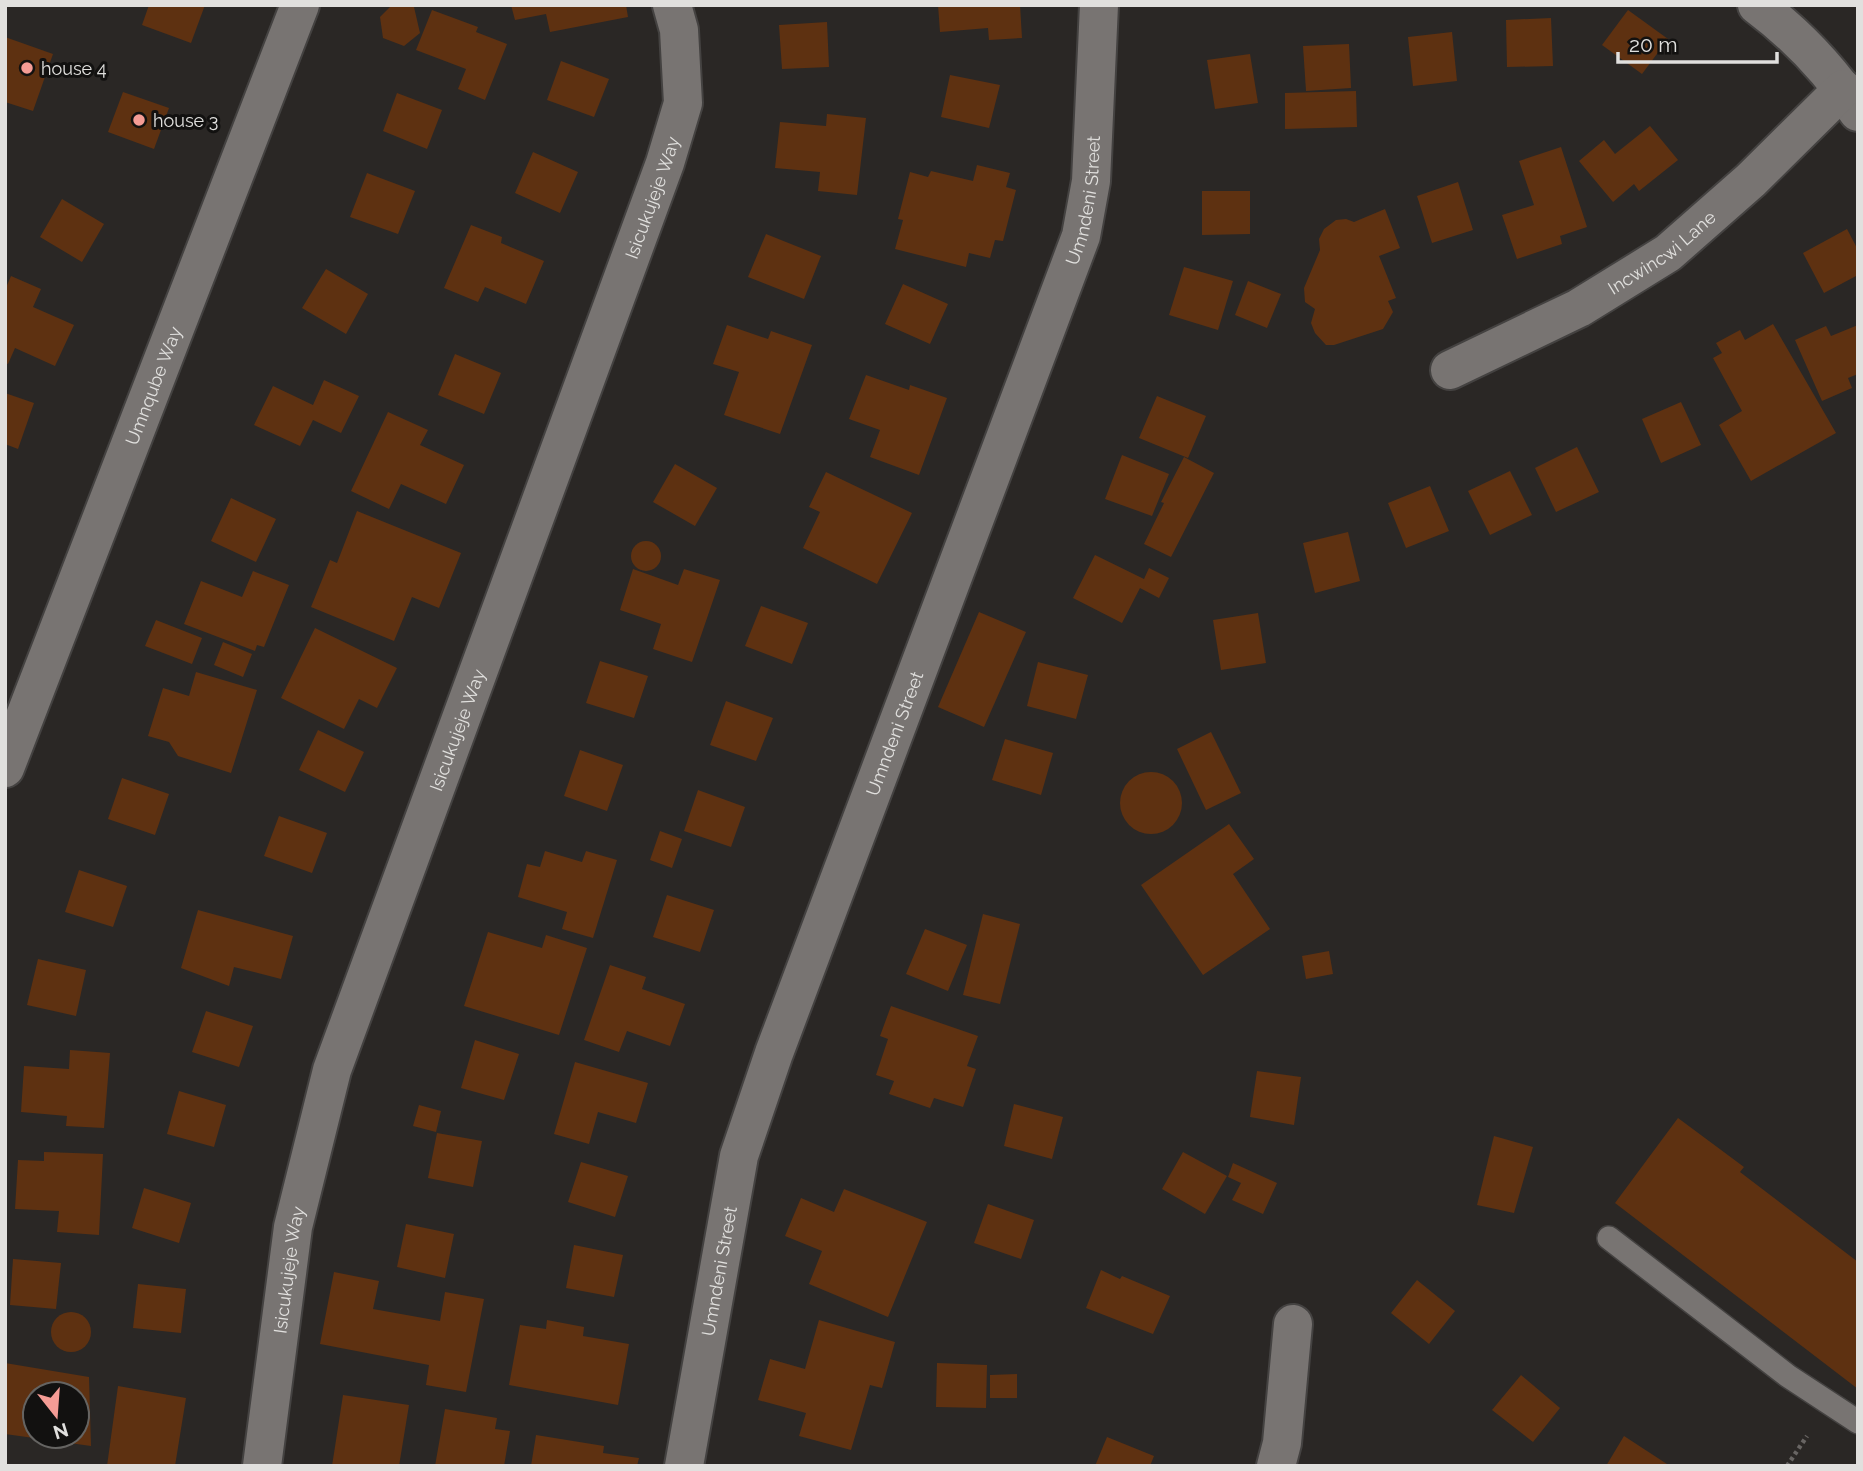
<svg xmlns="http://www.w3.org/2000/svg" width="1863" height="1471" viewBox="0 0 1863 1471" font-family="Raleway,sans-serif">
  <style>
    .building { fill: #5e3111; fill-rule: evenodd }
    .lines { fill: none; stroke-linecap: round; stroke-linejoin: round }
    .service-casing { stroke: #444241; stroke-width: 26 }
    .minor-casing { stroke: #444241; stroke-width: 42 }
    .path { stroke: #686563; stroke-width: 4.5; stroke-dasharray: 3.5 3.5; stroke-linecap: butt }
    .service { stroke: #787472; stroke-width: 23 }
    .minor { stroke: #787472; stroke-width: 38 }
    .poi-dot { fill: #f59c95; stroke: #121110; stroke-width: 2.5 }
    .labels { text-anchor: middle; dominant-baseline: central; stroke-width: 6; stroke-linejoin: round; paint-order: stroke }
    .poi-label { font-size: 18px; fill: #e1e0de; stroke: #121110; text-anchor: start }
    .street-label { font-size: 18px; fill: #e1e0de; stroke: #121110 }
  </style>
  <rect width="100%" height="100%" fill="#2a2725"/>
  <g class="building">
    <path d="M149,5H205L191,43L142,25Z"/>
    <path d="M392,5L414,7L420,33L404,46L383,38L380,17Z"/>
    <path d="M511,5H626L628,17L550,32L546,14L515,20Z"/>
    <path d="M938,5H1020L1022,38L989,40L988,28L940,32Z"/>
    <path d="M432,10L478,27L476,32L507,44L485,100L458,89L466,69L416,50Z"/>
    <path d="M1628,10L1668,39L1642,74L1602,45Z"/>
    <path d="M1551,18L1553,66L1507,67L1506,20Z"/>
    <path d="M827,22L829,67L782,69L779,25Z"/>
    <path d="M1452,32L1457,81L1413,86L1408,37Z"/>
    <path d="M5,37L53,54L33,111L5,102Z"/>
    <path d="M1349,44L1351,88L1306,91L1303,46Z"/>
    <path d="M1250,54L1258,103L1215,109L1207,60Z"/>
    <path d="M561,61L609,79L594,117L547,100Z"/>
    <path d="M950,75L1000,85L989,128L941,117Z"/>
    <path d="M1356,91L1357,127L1285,129V93Z"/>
    <path d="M123,92L169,108L154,149L108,132Z"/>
    <path d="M397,93L442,110L427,149L383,131Z"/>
    <path d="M827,114L866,118L857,195L818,191L820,172L775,168L780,122L826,126Z"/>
    <path d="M1650,126L1678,160L1639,191L1634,184L1613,202L1579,161L1604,140L1615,154Z"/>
    <path d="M1561,147L1587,227L1560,236L1562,244L1517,259L1502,215L1534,205L1519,161Z"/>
    <path d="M533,152L578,172L560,213L515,193Z"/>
    <path d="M977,165L1010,173L1006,187L1016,190L1003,241L995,240L990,258L969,253L966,267L895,249L903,220L898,219L910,172L928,177L931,171L973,181Z"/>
    <path d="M367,173L415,191L398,234L350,217Z"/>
    <path d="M1458,182L1473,230L1432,243L1417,196Z"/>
    <path d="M1202,191H1250V234L1202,235Z"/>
    <path d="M62,199L104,224L82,262L40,237Z"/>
    <path d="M1385,209L1400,248L1379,256L1396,298L1388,301L1393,312L1383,329L1334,345H1326L1315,333L1311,323L1315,309L1305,302L1304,288L1320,250L1319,239L1324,229L1336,220L1346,219L1354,222Z"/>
    <path d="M471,225L502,237L501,243L544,261L526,304L485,287L478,302L444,288Z"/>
    <path d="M1847,229L1858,250V275L1824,293L1803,253Z"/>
    <path d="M766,234L821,256L804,299L748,277Z"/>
    <path d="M1184,267L1233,281L1218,330L1169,315Z"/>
    <path d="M326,269L368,294L346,334L302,308Z"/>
    <path d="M11,276L41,289L33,307L74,325L55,366L15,348L8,364L5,363V290Z"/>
    <path d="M1248,281L1281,294L1267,328L1235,315Z"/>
    <path d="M903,284L948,304L930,344L885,324Z"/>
    <path d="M1773,324L1836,433L1751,481L1719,425L1742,411L1713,358L1722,353L1716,343L1740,330L1745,340Z"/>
    <path d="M727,325L768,339L771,331L812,345L780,434L724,415L739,372L713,364Z"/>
    <path d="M1858,325V374L1848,378L1852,388L1822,401L1795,340L1826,326L1831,336Z"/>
    <path d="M455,354L501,373L484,414L438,395Z"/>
    <path d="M866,375L909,390L910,385L947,398L919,475L870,457L880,430L849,419Z"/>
    <path d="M324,380L359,396L341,433L313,420L300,446L254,425L273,386L313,405Z"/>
    <path d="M5,393L34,403L18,449L5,444Z"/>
    <path d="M1157,396L1206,416L1188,458L1139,438Z"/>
    <path d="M1681,402L1701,445L1661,463L1642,419Z"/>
    <path d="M388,412L428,430L420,445L464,465L446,504L401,484L389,509L351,491Z"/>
    <path d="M1577,447L1599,492L1556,512L1535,468Z"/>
    <path d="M1122,455L1169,474L1152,516L1105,499Z"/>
    <path d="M1184,457L1214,473L1171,557L1144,544L1164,503L1161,502Z"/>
    <path d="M675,464L717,488L695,526L653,502Z"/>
    <path d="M1510,471L1532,515L1490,535L1468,491Z"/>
    <path d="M826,472L912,513L877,584L803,548L820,512L809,507Z"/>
    <path d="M1430,486L1449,531L1406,548L1388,503Z"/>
    <path d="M231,498L276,519L256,562L211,541Z"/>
    <path d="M357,511L461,553L439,608L412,597L394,641L311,607L330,560L337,563Z"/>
    <path d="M1348,532L1360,581L1315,593L1303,543Z"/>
    <circle cx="646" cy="556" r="15"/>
    <path d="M1095,555L1144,579L1149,568L1169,578L1159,598L1140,588L1122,623L1073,598Z"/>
    <path d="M633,569L678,585L684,569L720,580L692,662L653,649L661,624L620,610Z"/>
    <path d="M253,571L289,585L264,647L257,645L255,651L184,624L201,581L242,597Z"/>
    <path d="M761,606L808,623L792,664L745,646Z"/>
    <path d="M979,612L1026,632L984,727L938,707Z"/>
    <path d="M1258,613L1266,663L1221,670L1213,620Z"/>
    <path d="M156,620L202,638L192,664L145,646Z"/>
    <path d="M315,628L397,668L377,708L359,699L344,729L281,698Z"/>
    <path d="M223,642L252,654L243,677L214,665Z"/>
    <path d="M600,661L648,676L634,718L586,703Z"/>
    <path d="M1038,662L1088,675L1076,719L1027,706Z"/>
    <path d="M196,672L257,690L231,773L178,756L169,742L148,736L163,688L189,696Z"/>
    <path d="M726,701L773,718L756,761L710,745Z"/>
    <path d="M318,730L364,752L345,792L299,770Z"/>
    <path d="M1211,732L1241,793L1206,810L1177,749Z"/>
    <path d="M1005,739L1053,753L1041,795L992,780Z"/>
    <path d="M580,750L623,765L607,811L564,796Z"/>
    <circle cx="1151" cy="803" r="31"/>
    <path d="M122,778L169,794L155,835L108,819Z"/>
    <path d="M698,790L745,807L731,847L684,831Z"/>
    <path d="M279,816L327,833L312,873L264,856Z"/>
    <path d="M1229,824L1254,859L1233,874L1270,929L1203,975L1141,885Z"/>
    <path d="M660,831L682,839L672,868L650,860Z"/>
    <path d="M545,851L582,862L586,851L617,860L593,938L562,929L567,912L518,897L527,864L540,867Z"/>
    <path d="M79,870L127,886L113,927L65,912Z"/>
    <path d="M667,895L714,910L700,952L653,937Z"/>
    <path d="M198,910L293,936L281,979L234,967L229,986L181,968Z"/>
    <path d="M983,914L1020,924L1000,1004L963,995Z"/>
    <path d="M925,929L967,945L948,991L906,974Z"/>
    <path d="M488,932L542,948L546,935L587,948L559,1035L464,1006Z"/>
    <path d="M1329,951L1333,974L1306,979L1302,956Z"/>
    <path d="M38,959L86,970L76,1016L27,1005Z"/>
    <path d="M610,965L646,977L642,989L685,1004L670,1046L627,1031L619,1052L584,1040Z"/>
    <path d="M891,1006L978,1036L967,1066L976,1069L963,1107L934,1098L930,1108L889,1094L894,1081L876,1075L888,1039L880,1036Z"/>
    <path d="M206,1011L253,1026L239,1067L192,1052Z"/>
    <path d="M475,1040L519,1054L504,1100L461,1088Z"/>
    <path d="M70,1050L110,1053L104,1128L66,1126L67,1116L21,1112L24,1066L69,1069Z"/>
    <path d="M575,1062L648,1083L636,1123L598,1112L589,1144L554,1134Z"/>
    <path d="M1257,1071L1301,1077L1294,1125L1250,1117Z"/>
    <path d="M179,1091L226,1105L214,1147L167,1134Z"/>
    <path d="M1014,1104L1063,1117L1052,1159L1004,1146Z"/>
    <path d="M419,1105L441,1111L436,1132L413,1126Z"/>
    <path d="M1678,1118L1744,1167L1740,1172L1858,1262V1389L1615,1203Z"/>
    <path d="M437,1133L482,1141L473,1187L428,1178Z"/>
    <path d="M1494,1136L1533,1147L1514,1213L1477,1205Z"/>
    <path d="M44,1152L103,1154L99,1235L57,1232L59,1211L15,1209L18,1160L44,1161Z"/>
    <path d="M1183,1152L1227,1176L1205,1214L1162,1189Z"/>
    <path d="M581,1162L628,1176L615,1217L568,1202Z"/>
    <path d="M1233,1163L1277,1183L1263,1214L1232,1200L1241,1183L1228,1177Z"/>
    <path d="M144,1188L191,1203L179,1243L132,1228Z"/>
    <path d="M844,1189L927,1222L888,1317L809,1284L822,1251L785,1236L801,1198L834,1212Z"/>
    <path d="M988,1204L1034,1220L1021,1259L974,1243Z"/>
    <path d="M406,1224L454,1234L445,1278L397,1267Z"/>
    <path d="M574,1245L623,1255L614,1297L566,1288Z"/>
    <path d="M13,1259L61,1263L56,1309L10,1305Z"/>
    <path d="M1101,1270L1120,1279L1122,1276L1170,1296L1153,1334L1086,1308Z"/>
    <path d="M334,1272L379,1281L373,1309L440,1321L445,1292L484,1299L466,1392L426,1385L429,1365L320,1344Z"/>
    <path d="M1417,1280L1455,1311L1429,1344L1391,1313Z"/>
    <path d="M138,1284L186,1289L181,1333L133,1328Z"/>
    <circle cx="71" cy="1332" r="20"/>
    <path d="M547,1320L584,1327L583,1336L629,1344L618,1405L509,1385L520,1325L546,1329Z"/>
    <path d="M819,1320L895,1342L882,1388L870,1385L851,1450L799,1436L806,1413L758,1400L770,1359L805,1369Z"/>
    <path d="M5,1363L89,1377L91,1446L5,1434ZM35,1394H77V1436H35Z"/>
    <path d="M937,1363L987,1365L986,1408L936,1407Z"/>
    <path d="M1017,1374V1398H990V1375Z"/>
    <path d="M1521,1375L1560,1408L1533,1442L1492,1410Z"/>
    <path d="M118,1386L186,1398L175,1466H107Z"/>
    <path d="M343,1395L409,1405L399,1466H332Z"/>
    <path d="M445,1409L497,1418L495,1429L510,1431L504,1466H435Z"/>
    <path d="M536,1435L604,1446L603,1453L639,1458L637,1466H531Z"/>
    <path d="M1624,1436L1670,1466H1606Z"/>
    <path d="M1107,1437L1154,1456L1150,1466H1095Z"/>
  </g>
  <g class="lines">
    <g class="service-casing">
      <path id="service" d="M1609,1238L1788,1376L1858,1422"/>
    </g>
    <g class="minor-casing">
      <g id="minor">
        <path d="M1757,5C1797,35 1831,71 1858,112"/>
        <path id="s1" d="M1450,370L1579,308L1668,253L1751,180L1843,89"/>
        <path id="s2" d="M5,768L300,5"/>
        <path id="s3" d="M262,1466L293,1227L332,1070L665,163L683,103L679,30L672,5"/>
        <path id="s4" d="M684,1466L739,1156L774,1053L1081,236L1091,181L1099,5"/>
        <path d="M1276,1466L1282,1443L1293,1324"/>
      </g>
    </g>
    <path class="path" d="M1787,1466L1807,1436"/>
    <use href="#service" class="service"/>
    <use href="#minor" class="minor"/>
  </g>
  <g class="poi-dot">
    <circle cx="27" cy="68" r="7"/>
    <circle cx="139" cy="120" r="7"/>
  </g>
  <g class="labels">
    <g class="poi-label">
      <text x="41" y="68">house 4</text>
      <text x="153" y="120">house 3</text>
    </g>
    <g class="street-label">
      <text stroke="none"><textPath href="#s3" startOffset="1332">Isicukujeje Way</textPath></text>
      <text stroke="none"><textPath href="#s4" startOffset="1332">Umndeni Street</textPath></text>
      <text stroke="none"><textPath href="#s1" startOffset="243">Incwincwi Lane</textPath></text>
      <text stroke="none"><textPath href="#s2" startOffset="410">Umnqube Way</textPath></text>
      <text stroke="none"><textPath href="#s3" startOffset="765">Isicukujeje Way</textPath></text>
      <text stroke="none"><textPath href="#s4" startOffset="765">Umndeni Street</textPath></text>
      <text stroke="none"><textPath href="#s3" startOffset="198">Isicukujeje Way</textPath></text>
      <text stroke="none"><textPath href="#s4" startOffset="198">Umndeni Street</textPath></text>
    </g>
  </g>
  <rect width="1863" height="1471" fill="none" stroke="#e1e0de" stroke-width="14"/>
  <g transform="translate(56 1415) rotate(163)"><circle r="33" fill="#121110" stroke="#656462" stroke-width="2"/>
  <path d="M0-5L12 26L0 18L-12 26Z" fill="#f59c95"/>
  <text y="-10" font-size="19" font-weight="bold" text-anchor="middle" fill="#e1e0de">N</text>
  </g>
  <path d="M1618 52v10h159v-10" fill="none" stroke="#e1e0de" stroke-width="3.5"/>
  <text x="1629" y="52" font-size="21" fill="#e1e0de" stroke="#121110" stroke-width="5" paint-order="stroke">20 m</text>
</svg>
